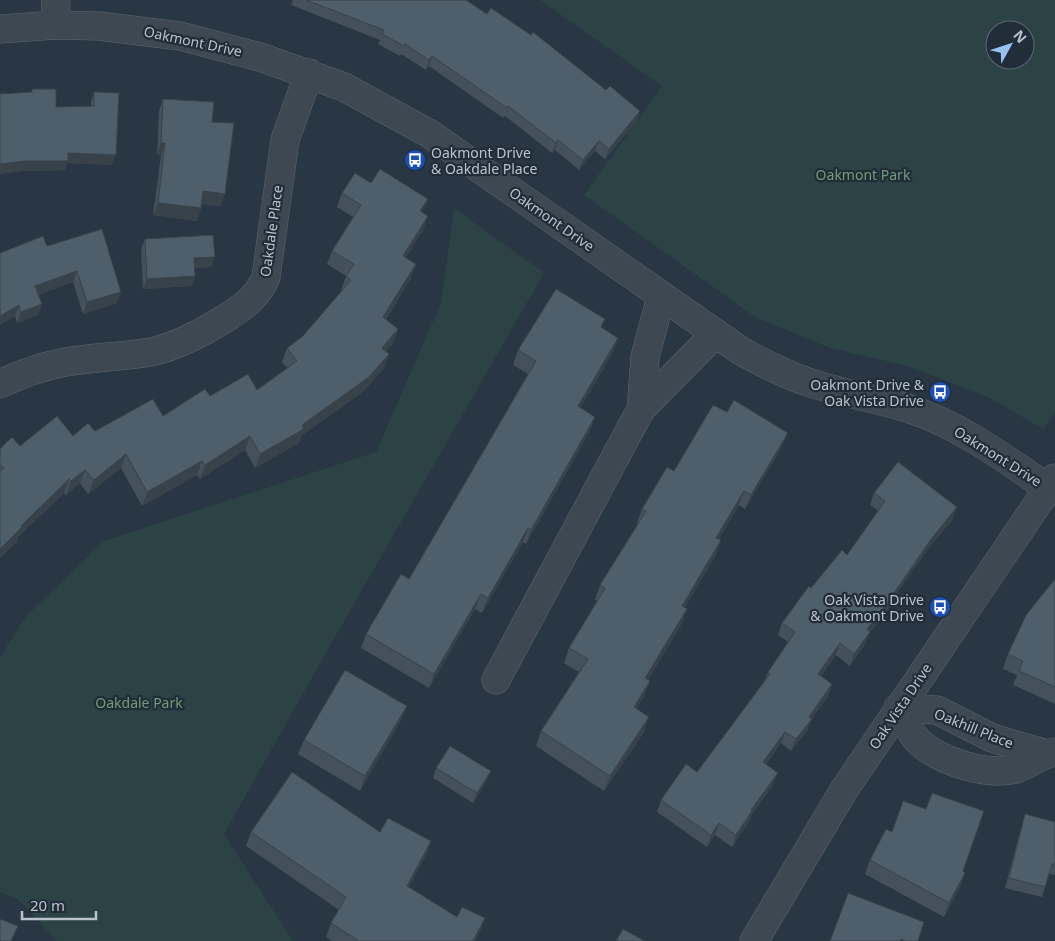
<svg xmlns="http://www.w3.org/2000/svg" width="1055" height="941" viewBox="0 0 1055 941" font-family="'Noto Sans',sans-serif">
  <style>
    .green { fill: #2b4344; fill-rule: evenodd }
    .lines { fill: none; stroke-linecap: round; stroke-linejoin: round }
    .minor-casing { stroke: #5b6670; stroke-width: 29 }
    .minor { stroke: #3d4853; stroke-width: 28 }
    .wall { fill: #44515c }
    .shaded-wall { fill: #37424b }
    .building { fill: #4f5e6b; stroke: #37424b }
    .labels { text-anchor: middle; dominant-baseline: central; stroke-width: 4.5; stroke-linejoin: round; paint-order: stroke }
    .street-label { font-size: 14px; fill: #bac3cc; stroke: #212d38 }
    .poi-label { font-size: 14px; fill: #bac3cc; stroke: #212d38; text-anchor: end }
    .park-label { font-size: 14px; fill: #729c78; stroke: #212d38 }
  </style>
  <rect width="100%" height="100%" fill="#293643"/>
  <g class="green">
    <path d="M540,0H1055V412L1043,429L988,397L907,366L830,348L757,318L584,195L662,86ZM995,30H1025V60H995Z"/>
    <path d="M454,208L544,273L327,651L224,834L293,941H57L19,900L0,892V657L26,616L104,541L376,452L441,303Z"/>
  </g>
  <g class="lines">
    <g class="minor-casing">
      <g id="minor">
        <path d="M55,25L56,0"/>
        <path d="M0,29L55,25L99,26L180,36L260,57L344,87L430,134L741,351C765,364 788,376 814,384C845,394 878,399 910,409C961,426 1004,458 1048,488"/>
        <path d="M0,384C19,375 40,367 61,363C91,357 121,357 151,352C177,346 202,333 224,319C242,308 258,297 266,277L285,140L309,73"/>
        <path d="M641,409L645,357L661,297"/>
        <path d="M496,680L641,409L715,334"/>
        <path d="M898,708C904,718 910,733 918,741C940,762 987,776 1016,769C1030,765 1040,754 1055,752"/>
        <path d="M898,708L937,710L992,738L1047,754"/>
        <path d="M754,941L844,790L1055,478"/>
      </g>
    </g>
    <use href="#minor" class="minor"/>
  </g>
  <g class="wall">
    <path d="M293,0H466L637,121L605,159L595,151L579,170L555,150L552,153L505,116L503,118L429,66L426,70L401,54L400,56L378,44L380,40L291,5Z"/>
    <path d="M32,89L56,107L91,106V102L94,92L112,165L67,163L65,170L21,171L0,174V94L31,92Z"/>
    <path d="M163,99L212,122L225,194L220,206L202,204L201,208L197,221L153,215L161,155H157L159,111Z"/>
    <path d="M371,183L428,216L423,230L406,257L411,278L386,319L398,329L393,343L386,351L389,354L384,368L364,391L301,436L299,443L255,468L245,450L200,479L197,475L142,506L121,468L88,494L80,483L66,495L64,493L18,537L17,541L0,558V449L73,436L163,416L210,396L257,390L287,368L282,362L287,348L302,337L342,291L341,290L346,276L327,264L332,251L353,217L337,207L342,193Z"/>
    <path d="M145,239L211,267L195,268L192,286L143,289L141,249Z"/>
    <path d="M47,246L117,303L83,314L73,282L38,295L42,304L38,315L17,323L15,316L0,325V253Z"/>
    <path d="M602,328L618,338L613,352L580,408L590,431L526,544L523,542L482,613L475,609L429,688L361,648L366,634L409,579L528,374L513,365L518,350Z"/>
    <path d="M727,412L782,447L745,509L739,505L719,539L721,540L716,555L685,607L682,623L648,680L650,681L644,696L636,709L644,732L604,791L536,746L541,731L579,672L564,663L569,648L598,601L595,600L600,585L638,524L637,523L642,509L674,471Z"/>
    <path d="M874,493L953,519L928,549L893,599L891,606L870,632L865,644L850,666L836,655L821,676L832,684L828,696L811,720L807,731L791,751L781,743L766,764L773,785L751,816L748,823L732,847L715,835L707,847L657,812L661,800L697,772L764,681L768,672L788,642L778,635L782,623L811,588L847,555L878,511L870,505Z"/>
    <path d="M1055,579V704L1013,685L1017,675L1003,669L1008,654Z"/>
    <path d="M407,706L401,720L360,791L298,754L304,740Z"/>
    <path d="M436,768L487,781L473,803L433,778Z"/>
    <path d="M1025,814L1055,822V875L1049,874L1042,897L1005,888L1022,824Z"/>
    <path d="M251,832H380L431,841L426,855L409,887L457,917L485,918L480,932L475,941H332L326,937L331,923L339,910L246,846Z"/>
    <path d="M870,860L963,871L965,873L960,887L944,917L865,874Z"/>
  </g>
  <g class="shaded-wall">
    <path d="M432,56L429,66L426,70L429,60Z"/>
    <path d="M640,111L637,121L605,159L609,149Z"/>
    <path d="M558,140L555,150L552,153L556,143Z"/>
    <path d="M599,141L595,151L579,170L583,160Z"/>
    <path d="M161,143H165L161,155H157Z"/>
    <path d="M68,153L116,155L112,165L67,163L65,170L21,171L0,174V164Z"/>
    <path d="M203,191L225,194L220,206L199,203Z"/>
    <path d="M428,199L422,213L420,211Z"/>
    <path d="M158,203L201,208L197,221L153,215Z"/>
    <path d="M428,216L423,230L398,269L403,256Z"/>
    <path d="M215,257L211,267L191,268L194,258Z"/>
    <path d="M416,264L411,278L378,330L383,317Z"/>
    <path d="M77,271L73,282L31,298L35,286Z"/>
    <path d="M195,276L192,286L143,289L147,279Z"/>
    <path d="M121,292L117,303L83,314L87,302Z"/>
    <path d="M42,304L38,315L17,323L21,312Z"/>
    <path d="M19,305L15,316L0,325V316Z"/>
    <path d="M398,329L393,343L377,362L382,348Z"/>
    <path d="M618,338L613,352L573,421L578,406Z"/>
    <path d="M389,354L384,368L364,391L301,436L299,443L255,468L260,454L302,425Z"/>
    <path d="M595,417L590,431L526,544L531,530Z"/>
    <path d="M788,433L782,447L745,509L751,495Z"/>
    <path d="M250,436L245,450L200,479L205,465Z"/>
    <path d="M126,454L121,468L88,494L94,480Z"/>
    <path d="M202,461L197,475L142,506L147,492Z"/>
    <path d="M85,470L80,483L66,495L71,481Z"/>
    <path d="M69,479L64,493L18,537L17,541L0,558V549L21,526Z"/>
    <path d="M744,491L739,505L711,552L716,538Z"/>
    <path d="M957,507L953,519L928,549L893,599L891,606L870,632L865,644L850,666L854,654L867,629L894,593L932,538Z"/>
    <path d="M528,528L523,542L482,613L488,598Z"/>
    <path d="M721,540L716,555L677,620L682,606Z"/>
    <path d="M481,594L475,609L429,688L434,674Z"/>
    <path d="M687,609L682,623L640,693L645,678Z"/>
    <path d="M840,643L836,655L813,686L818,674Z"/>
    <path d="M650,681L644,696L629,722L634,707Z"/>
    <path d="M832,684L828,696L811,720L807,731L791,751L796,739L809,717Z"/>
    <path d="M407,706L401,720L360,791L365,776Z"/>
    <path d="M649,717L644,732L604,791L610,776Z"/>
    <path d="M785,732L781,743L758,774L763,762Z"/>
    <path d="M491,771L487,781L473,803L477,793Z"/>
    <path d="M778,773L773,785L751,816L748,823L732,847L736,835L751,810Z"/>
    <path d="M719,823L715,835L707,847L711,835Z"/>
    <path d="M431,841L426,855L402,900L407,886Z"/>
    <path d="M965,873L960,887L944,917L949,903Z"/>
    <path d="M485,918L480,932L475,941H473Z"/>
  </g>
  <g class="building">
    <path d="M306,0H466L487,14L491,8L531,35L533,32L606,90L610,86L640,111L609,149L599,141L583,160L558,140L556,143L508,106L507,108L432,56L429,60L405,44L404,46L382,34L384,30Z"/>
    <path d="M32,89H56V107L94,106V92L119,93L116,155L68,153V161H25L0,164V94L32,92Z"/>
    <path d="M163,99L214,102L212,122L234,123L225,194L203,191L201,208L158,203L165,143H161Z"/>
    <path d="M380,169L428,199L420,211L428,216L403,256L416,264L383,317L398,329L382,348L389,354L369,377L302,425L304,429L260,454L250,436L205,465L202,461L147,492L126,454L94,480L85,470L71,481L69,479L21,526L22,527L0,549V471L4,468L0,464V449L12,437L20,446L57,416L73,436L88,423L95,431L153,399L163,416L205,389L210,396L248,374L257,390L297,361L287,348L302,337L351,280L346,276L354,264L332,251L361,205L342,193L355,173L371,183Z"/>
    <path d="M102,229L121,292L87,302L77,271L35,286L42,304L21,312L19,305L0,316V253L43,236L47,246Z"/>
    <path d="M213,235L215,257L194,258L195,276L147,279L145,239Z"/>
    <path d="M556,289L605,319L601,327L618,338L578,406L595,417L531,530L528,528L488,598L481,594L434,674L366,634L401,574L409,579L536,361L518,350Z"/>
    <path d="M734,400L788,433L751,495L744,491L716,538L721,540L682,606L687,609L645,678L650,681L634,707L649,717L610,776L541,731L588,659L569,648L605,588L600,585L646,511L642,509L667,467L674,471L713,405L727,412Z"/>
    <path d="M898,462L957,507L932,538L894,593L895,594L867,629L870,632L854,654L840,643L818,674L832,684L809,717L812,719L796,739L785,732L763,762L778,773L751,810L752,811L736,835L719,823L711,835L661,800L686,764L697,772L770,674L768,672L795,632L782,623L809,586L811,588L842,550L847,555L885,501L874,493Z"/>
    <path d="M1055,579V687L1019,671L1023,661L1008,654L1026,615Z"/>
    <path d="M345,670L407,706L365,776L304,740Z"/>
    <path d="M450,746L491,771L477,793L436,768Z"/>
    <path d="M292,772L380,832L388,818L431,841L407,886L457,917L462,907L485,918L473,941H359L331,923L346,897L251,832Z"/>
    <path d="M932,793L984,811L963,871L965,873L949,903L870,860L886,829L892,832L903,801L926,809Z"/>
    <path d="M1025,814L1055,822V864H1052L1045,887L1009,878Z"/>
    <path d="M848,893L924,922L918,941H905L901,939L900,941H830Z"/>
    <path d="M0,919L18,926L11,941H0Z"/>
    <path d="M623,929L645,941H616Z"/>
  </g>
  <defs>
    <g id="bus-disc" transform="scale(1.125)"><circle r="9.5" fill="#1a4fb4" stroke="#212d38"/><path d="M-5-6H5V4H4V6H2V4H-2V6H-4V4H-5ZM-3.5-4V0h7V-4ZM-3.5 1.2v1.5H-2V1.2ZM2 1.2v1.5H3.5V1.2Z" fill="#fff"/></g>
  </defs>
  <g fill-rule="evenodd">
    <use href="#bus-disc" x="415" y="160"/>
    <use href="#bus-disc" x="940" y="392"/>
    <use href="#bus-disc" x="940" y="607"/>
  </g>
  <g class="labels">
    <g class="street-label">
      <text transform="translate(193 41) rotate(12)">Oakmont Drive</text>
      <text transform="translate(552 219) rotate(35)">Oakmont Drive</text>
      <text transform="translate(271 231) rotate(-82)">Oakdale Place</text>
      <text transform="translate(998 456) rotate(32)">Oakmont Drive</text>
      <text transform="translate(900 706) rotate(-56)">Oak Vista Drive</text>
      <text transform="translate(974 728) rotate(22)">Oakhill Place</text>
    </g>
    <g class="poi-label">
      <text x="431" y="152" text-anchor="start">Oakmont Drive<tspan x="431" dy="16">&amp; Oakdale Place</tspan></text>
      <text x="924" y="384">Oakmont Drive &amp;<tspan x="924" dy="16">Oak Vista Drive</tspan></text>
      <text x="924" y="599">Oak Vista Drive<tspan x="924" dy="16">&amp; Oakmont Drive</tspan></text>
    </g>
    <g class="park-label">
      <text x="863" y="174">Oakmont Park</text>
      <text x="139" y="702">Oakdale Park</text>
    </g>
  </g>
  <g transform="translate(1010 45) rotate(50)"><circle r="24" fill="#212d38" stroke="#5e6973"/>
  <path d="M0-4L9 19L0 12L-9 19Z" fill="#97c3f4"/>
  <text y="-8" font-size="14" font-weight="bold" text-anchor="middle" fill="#bac3cc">N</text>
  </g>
  <path d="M22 911v8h74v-8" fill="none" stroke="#bac3cc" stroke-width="2.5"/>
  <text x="30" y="911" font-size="15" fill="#bac3cc" stroke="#212d38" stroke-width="4" paint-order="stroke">20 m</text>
</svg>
